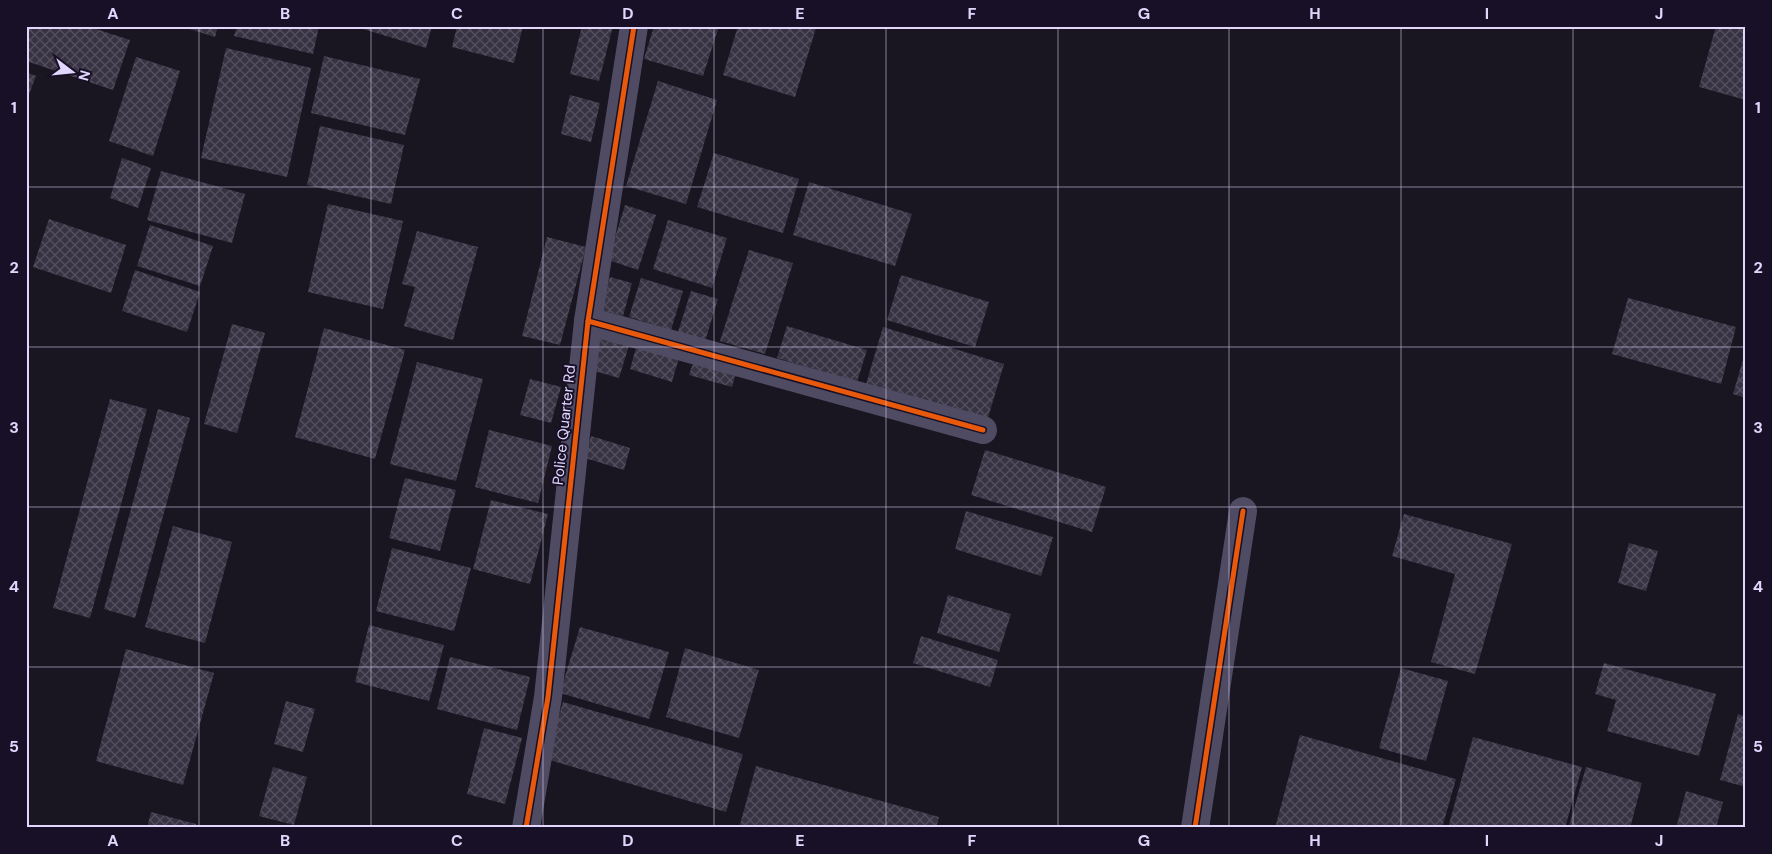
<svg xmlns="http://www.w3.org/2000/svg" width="1772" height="854" viewBox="0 0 1772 854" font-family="'DM Sans',sans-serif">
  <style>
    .building { fill: url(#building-cross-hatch) }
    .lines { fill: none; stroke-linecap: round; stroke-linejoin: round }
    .minor { stroke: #4f4b62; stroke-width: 28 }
    .cycleway-casing { stroke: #171026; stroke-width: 8 }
    .cycleway { stroke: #e8590c; stroke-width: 5 }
    .grid { fill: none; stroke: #e1d7fd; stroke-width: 1; stroke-opacity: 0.55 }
    .labels { text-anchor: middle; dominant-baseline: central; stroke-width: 4; stroke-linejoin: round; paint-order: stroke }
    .street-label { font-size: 15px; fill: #e1d7fd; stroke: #171026 }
    .neatline { fill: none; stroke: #e1d7fd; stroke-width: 2 }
    .grid-label { font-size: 16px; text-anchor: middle; font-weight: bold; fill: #e1d7fd }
  </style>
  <defs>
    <pattern id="building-cross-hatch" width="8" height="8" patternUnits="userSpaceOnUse" patternTransform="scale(1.25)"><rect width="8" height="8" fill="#383343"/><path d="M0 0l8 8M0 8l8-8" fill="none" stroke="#54505f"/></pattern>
  </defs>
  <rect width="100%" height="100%" fill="#191521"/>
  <g class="building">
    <path d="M26,26H87L130,40L113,90L26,61Z"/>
    <path d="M180,26H218L215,37Z"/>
    <path d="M237,26H319L313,54L234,36Z"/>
    <path d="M353,26H432L426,48Z"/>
    <path d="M457,26H523L514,63L452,47Z"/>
    <path d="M582,26H613L599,81L570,74Z"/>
    <path d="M654,26H719L703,76L644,59Z"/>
    <path d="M738,26H812L816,28L795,97L723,75Z"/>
    <path d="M1716,26H1746V100L1699,87Z"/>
    <path d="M226,48L311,68L287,177L201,158Z"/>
    <path d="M324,56L420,79L405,135L311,113Z"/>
    <path d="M136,57L180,71L153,156L109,141Z"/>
    <path d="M26,72L36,76L26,102Z"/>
    <path d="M658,81L717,100L686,204L626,186Z"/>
    <path d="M570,95L600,103L591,142L561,134Z"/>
    <path d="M320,126L404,145L391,204L307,185Z"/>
    <path d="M714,153L799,179L783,233L697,207Z"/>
    <path d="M122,158L151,168L138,208L110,198Z"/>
    <path d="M161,171L245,194L232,243L147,220Z"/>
    <path d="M809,182L912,214L895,266L793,235Z"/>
    <path d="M328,204L403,221L383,309L308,292Z"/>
    <path d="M625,205L656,215L638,270L608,260Z"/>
    <path d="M49,219L126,245L111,293L33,267Z"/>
    <path d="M668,220L727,238L712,288L653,269Z"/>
    <path d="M150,225L213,246L200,286L137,266Z"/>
    <path d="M417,231L478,247L453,340L404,326L415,287L402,284Z"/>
    <path d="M547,237L586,247L560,345L522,336Z"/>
    <path d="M749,250L793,263L765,354L720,341Z"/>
    <path d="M135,270L200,292L187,332L122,311Z"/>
    <path d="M901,275L989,302L975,347L887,320Z"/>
    <path d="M610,277L632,283L623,316L600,310Z"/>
    <path d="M641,278L683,291L671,330L629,317Z"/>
    <path d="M691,291L718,299L705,341L678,332Z"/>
    <path d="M1628,298L1736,327L1721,384L1612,354Z"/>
    <path d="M232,324L265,333L237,433L204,424Z"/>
    <path d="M787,326L867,350L857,382L777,358Z"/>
    <path d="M883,327L1004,364L987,421L866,384Z"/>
    <path d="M324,328L405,350L375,459L295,437Z"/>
    <path d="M602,333L630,342L619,378L591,370Z"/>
    <path d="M638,341L680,354L672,382L630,369Z"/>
    <path d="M1745,353H1746V398L1733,394Z"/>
    <path d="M695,357L737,370L732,387L689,375Z"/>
    <path d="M417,362L483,379L456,481L390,464Z"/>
    <path d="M530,379L561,387L551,423L520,415Z"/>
    <path d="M110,399L147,409L90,618L53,608Z"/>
    <path d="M158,409L190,418L135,618L104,609Z"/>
    <path d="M489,430L552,446L538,503L475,487Z"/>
    <path d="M591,436L630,448L624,470L585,458Z"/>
    <path d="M985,450L1106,487L1092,532L971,495Z"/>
    <path d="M405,478L456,490L440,551L389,538Z"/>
    <path d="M491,500L548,514L530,584L473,569Z"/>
    <path d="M966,511L1053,537L1041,576L955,549Z"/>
    <path d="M1404,514L1512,544L1475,674L1431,662L1455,574L1392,556Z"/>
    <path d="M173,526L232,542L205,643L145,627Z"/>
    <path d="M1629,543L1658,551L1646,591L1618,583Z"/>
    <path d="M392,548L471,568L454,631L376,611Z"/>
    <path d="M948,595L1011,614L999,652L937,633Z"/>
    <path d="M369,625L444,645L429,701L355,682Z"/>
    <path d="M580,627L669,652L649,719L560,693Z"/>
    <path d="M921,636L998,660L990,687L913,663Z"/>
    <path d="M685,648L759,670L739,738L666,717Z"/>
    <path d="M126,649L214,673L183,785L96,761Z"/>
    <path d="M450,657L530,677L517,730L437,709Z"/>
    <path d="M1604,663L1716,694L1699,756L1607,731L1616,700L1595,694Z"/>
    <path d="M1401,668L1448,681L1426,761L1379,748Z"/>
    <path d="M286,701L315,709L303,752L274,744Z"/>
    <path d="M563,702L743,754L726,812L546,759Z"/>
    <path d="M1738,714L1746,717V787L1720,780Z"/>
    <path d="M484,728L522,738L505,804L467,794Z"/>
    <path d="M1300,735L1456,779L1442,828H1275Z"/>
    <path d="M1473,737L1582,767L1565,828H1448Z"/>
    <path d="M756,766L939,817L936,828H739Z"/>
    <path d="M273,767L307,777L294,825L259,816Z"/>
    <path d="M1586,767L1642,783L1630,828H1576L1569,826Z"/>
    <path d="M1686,791L1723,802L1716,828H1676Z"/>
    <path d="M151,812L196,824L195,828H147Z"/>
  </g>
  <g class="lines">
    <g class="minor">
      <path d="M588,321L983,430"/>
      <path d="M526,828L548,697L588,321L634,26"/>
      <path d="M1195,828L1243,511"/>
    </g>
    <g class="cycleway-casing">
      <g id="cycleway">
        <path d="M588,321L983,430"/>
        <path d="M526,828L548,697L588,321L634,26"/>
        <path d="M1195,828L1243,511"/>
      </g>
    </g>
    <use href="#cycleway" class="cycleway"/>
  </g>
  <path class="grid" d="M199,26V828M371,26V828M543,26V828M714,26V828M886,26V828M1058,26V828M1229,26V828M1401,26V828M1573,26V828M26,187H1746M26,347H1746M26,507H1746M26,667H1746"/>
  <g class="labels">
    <g class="street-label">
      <text transform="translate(564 425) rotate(-84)">Police Quarter Rd</text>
    </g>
  </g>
  <rect width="1772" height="854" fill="none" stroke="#171026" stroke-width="55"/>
  <g transform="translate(72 72) rotate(106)" stroke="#171026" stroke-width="4" paint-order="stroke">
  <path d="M0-4L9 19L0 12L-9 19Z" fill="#e1d7fd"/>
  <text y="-8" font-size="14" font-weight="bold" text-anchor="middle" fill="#e1d7fd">N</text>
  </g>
  <rect x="28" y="28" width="1716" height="798" class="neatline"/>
  <g class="grid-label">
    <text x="113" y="19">A</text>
    <text x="285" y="19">B</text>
    <text x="457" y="19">C</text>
    <text x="628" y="19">D</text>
    <text x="800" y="19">E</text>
    <text x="972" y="19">F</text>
    <text x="1144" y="19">G</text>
    <text x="1315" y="19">H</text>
    <text x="1487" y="19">I</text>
    <text x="1659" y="19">J</text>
    <text x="14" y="113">1</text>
    <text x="1758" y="113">1</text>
    <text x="14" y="273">2</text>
    <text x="1758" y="273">2</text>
    <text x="14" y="433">3</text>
    <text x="1758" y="433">3</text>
    <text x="14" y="592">4</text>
    <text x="1758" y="592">4</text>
    <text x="14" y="752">5</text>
    <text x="1758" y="752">5</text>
    <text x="113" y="846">A</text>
    <text x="285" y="846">B</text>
    <text x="457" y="846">C</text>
    <text x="628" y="846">D</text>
    <text x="800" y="846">E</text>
    <text x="972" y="846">F</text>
    <text x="1144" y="846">G</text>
    <text x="1315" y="846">H</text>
    <text x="1487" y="846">I</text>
    <text x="1659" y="846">J</text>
  </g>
</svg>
